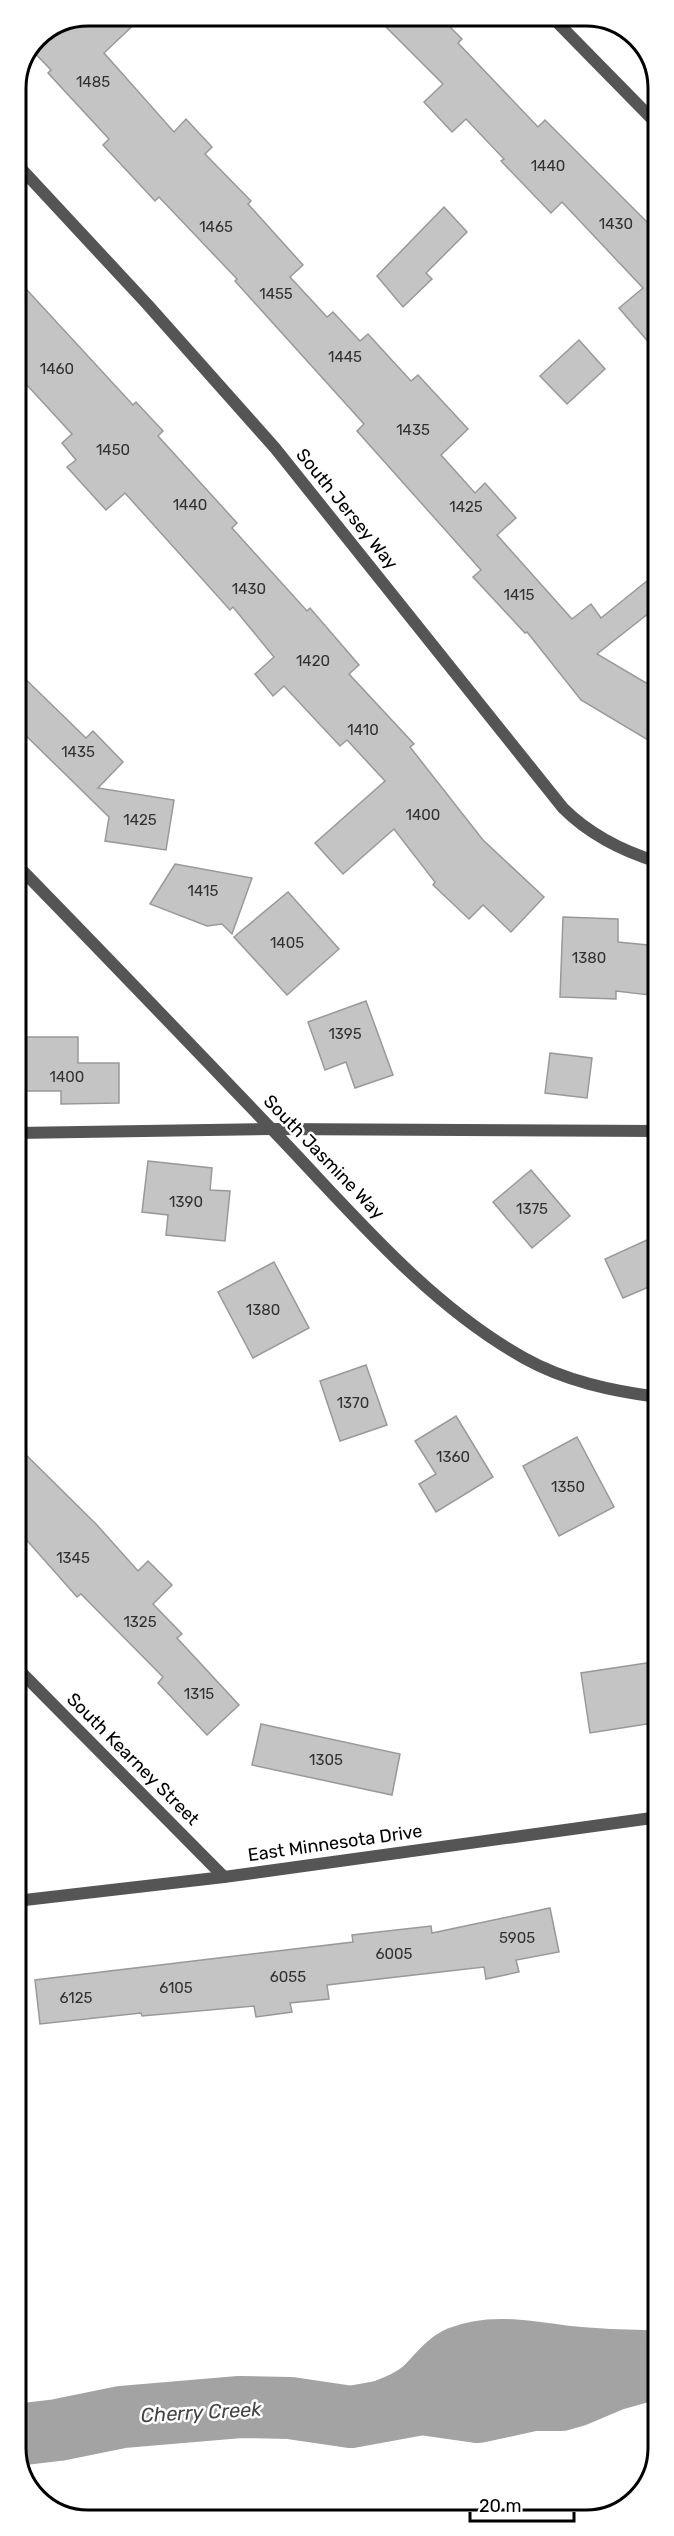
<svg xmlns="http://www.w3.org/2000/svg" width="674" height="2536" viewBox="0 0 674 2536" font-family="Rubik,sans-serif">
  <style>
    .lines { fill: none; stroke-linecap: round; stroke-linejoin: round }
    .river { stroke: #a3a3a3; stroke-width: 62 }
    .building { fill: #c4c4c4; stroke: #999; stroke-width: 1.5 }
    .service { stroke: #555; stroke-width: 12 }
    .minor { stroke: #555; stroke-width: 12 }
    .labels { text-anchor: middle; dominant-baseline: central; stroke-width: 5; stroke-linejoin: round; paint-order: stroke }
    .number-label { font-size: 15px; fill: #313131 }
    .street-label { font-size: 18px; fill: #000; stroke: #fff }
    .water-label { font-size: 20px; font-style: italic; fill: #444; stroke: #fff }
    .rim { fill: none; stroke: #000; stroke-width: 3 }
  </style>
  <rect width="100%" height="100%" fill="#fff"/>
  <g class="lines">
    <g class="river">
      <path d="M386,2410C399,2405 411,2400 422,2391C435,2380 444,2364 460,2357C496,2342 542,2355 579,2358C601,2360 623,2361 644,2361"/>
      <path d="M16,2435L58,2430L122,2417L240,2407L290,2408L351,2417L422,2404L478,2412L533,2400H561L575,2396L613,2380L659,2367"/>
    </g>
  </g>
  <g class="building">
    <path d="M88,15H144L104,53L174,132L186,119L212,147L205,154L251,201L248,204L303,265L290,277L327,317L333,312L360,341L368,334L411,381L418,375L468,429L441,455L475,493L485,483L516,518L497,535L572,619L591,604L601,618L658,572V606L597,654L658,690V746L581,700L527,632L525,633L473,577L481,570L357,431L364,424L235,281L237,279L159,197L155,201L103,145L109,139L48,73L51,70L31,49L37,36Z"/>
    <path d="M374,15H438L462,39L458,43L538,127L545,120L658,233V353L619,308L643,288L562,202L551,213L501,161L504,159L466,119L452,132L424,102L443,84Z"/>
    <path d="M444,207L467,232L426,273L432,279L403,307L377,276Z"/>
    <path d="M15,277L133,405L136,402L163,431L158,436L237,523L232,528L307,611L310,608L359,665L349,674L414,744L410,747L483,840L544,897L511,932L483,905L469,919L433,885L435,882L394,829L343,874L315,843L385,781L347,740L340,746L284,686L273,696L255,674L274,657L233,607L230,610L125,493L106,510L67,467L76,460L62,443L72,434L15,372Z"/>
    <path d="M579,340L605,369L567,404L540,376Z"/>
    <path d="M15,669L86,738L93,731L123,762L98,788L174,800L166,850L105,841L109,817L15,725Z"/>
    <path d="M175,864L252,878L232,934L222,924L207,926L150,904Z"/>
    <path d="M288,892L339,949L287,995L234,937Z"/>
    <path d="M563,917L618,919V942L658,946V996L616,991V999L560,997Z"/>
    <path d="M366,1001L393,1075L355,1088L346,1062L325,1070L308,1022Z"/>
    <path d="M16,1037H78V1063H119V1103L61,1104V1091H16Z"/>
    <path d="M550,1053L592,1058L587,1098L545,1093Z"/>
    <path d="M148,1161L212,1168L210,1190L230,1191L225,1241L166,1235L168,1215L142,1212Z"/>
    <path d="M531,1170L570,1216L532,1248L493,1202Z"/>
    <path d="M658,1235V1283L623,1298L605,1259Z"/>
    <path d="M274,1262L309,1328L253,1358L218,1292Z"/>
    <path d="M366,1365L387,1425L340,1441L320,1381Z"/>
    <path d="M456,1416L493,1477L436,1512L419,1484L436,1474L415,1441Z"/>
    <path d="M577,1437L614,1507L559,1536L523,1466Z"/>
    <path d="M16,1445L96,1524L138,1571L148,1561L172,1585L153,1604L182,1634L177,1638L239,1705L207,1735L158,1683L163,1677L81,1594L77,1597L16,1528Z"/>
    <path d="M659,1661V1722L590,1733L581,1673Z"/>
    <path d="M261,1724L400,1754L392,1795L252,1765Z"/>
    <path d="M550,1908L559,1952L516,1960L519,1972L486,1979L484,1967L327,1985L329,1999L290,2003L292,2012L256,2017L254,2006L142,2016L141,2013L40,2024L35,1980L353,1942L352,1935L431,1926L432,1933Z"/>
  </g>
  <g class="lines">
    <path class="service" d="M16,1133L272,1129L658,1131"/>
    <g class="minor">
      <path d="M551,16L658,125"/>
      <path d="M15,162L147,304L275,448L563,808C589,834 622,851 658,862"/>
      <path d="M15,863C106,956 196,1050 286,1144C358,1220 431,1306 524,1358C565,1381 612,1391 658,1397"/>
      <path d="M16,1667L224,1877"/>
      <path d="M16,1901L224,1877L659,1817"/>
    </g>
  </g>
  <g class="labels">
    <g class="number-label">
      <text x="93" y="82">1485</text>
      <text x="548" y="166">1440</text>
      <text x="616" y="224">1430</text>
      <text x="216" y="227">1465</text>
      <text x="276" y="294">1455</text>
      <text x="345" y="357">1445</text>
      <text x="57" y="369">1460</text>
      <text x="413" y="430">1435</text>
      <text x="113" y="450">1450</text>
      <text x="190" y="505">1440</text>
      <text x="466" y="507">1425</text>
      <text x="249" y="589">1430</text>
      <text x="519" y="595">1415</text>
      <text x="313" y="661">1420</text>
      <text x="363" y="730">1410</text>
      <text x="78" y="752">1435</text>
      <text x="423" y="815">1400</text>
      <text x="140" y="820">1425</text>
      <text x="203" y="891">1415</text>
      <text x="287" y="943">1405</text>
      <text x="589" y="958">1380</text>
      <text x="345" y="1034">1395</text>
      <text x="67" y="1077">1400</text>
      <text x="186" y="1202">1390</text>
      <text x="532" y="1209">1375</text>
      <text x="263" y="1310">1380</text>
      <text x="353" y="1403">1370</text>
      <text x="453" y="1457">1360</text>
      <text x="568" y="1487">1350</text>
      <text x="73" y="1558">1345</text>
      <text x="140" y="1622">1325</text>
      <text x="199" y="1694">1315</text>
      <text x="326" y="1760">1305</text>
      <text x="517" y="1938">5905</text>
      <text x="394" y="1954">6005</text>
      <text x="288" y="1977">6055</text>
      <text x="176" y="1988">6105</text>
      <text x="76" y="1998">6125</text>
    </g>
    <g class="street-label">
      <text transform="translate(347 509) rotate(51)">South Jersey Way</text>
      <text transform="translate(324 1157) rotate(46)">South Jasmine Way</text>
      <text transform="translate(133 1759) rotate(45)">South Kearney Street</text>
      <text transform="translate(335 1843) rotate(-8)">East Minnesota Drive</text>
    </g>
    <g class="water-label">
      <text transform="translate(201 2412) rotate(-3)">Cherry Creek</text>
    </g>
  </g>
  <path d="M0 0H674V2536H0ZM88 26H586A62 62 0 0 1 648 88V2448A62 62 0 0 1 586 2510H88A62 62 0 0 1 26 2448V88A62 62 0 0 1 88 26Z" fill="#fff" fill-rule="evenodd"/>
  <path class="rim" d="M88 26H586A62 62 0 0 1 648 88V2448A62 62 0 0 1 586 2510H88A62 62 0 0 1 26 2448V88A62 62 0 0 1 88 26Z"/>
  <path d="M470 2512v9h104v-9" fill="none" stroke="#000000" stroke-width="3"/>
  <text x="479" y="2512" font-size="18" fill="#000000" stroke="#ffffff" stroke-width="4.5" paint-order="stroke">20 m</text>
</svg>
